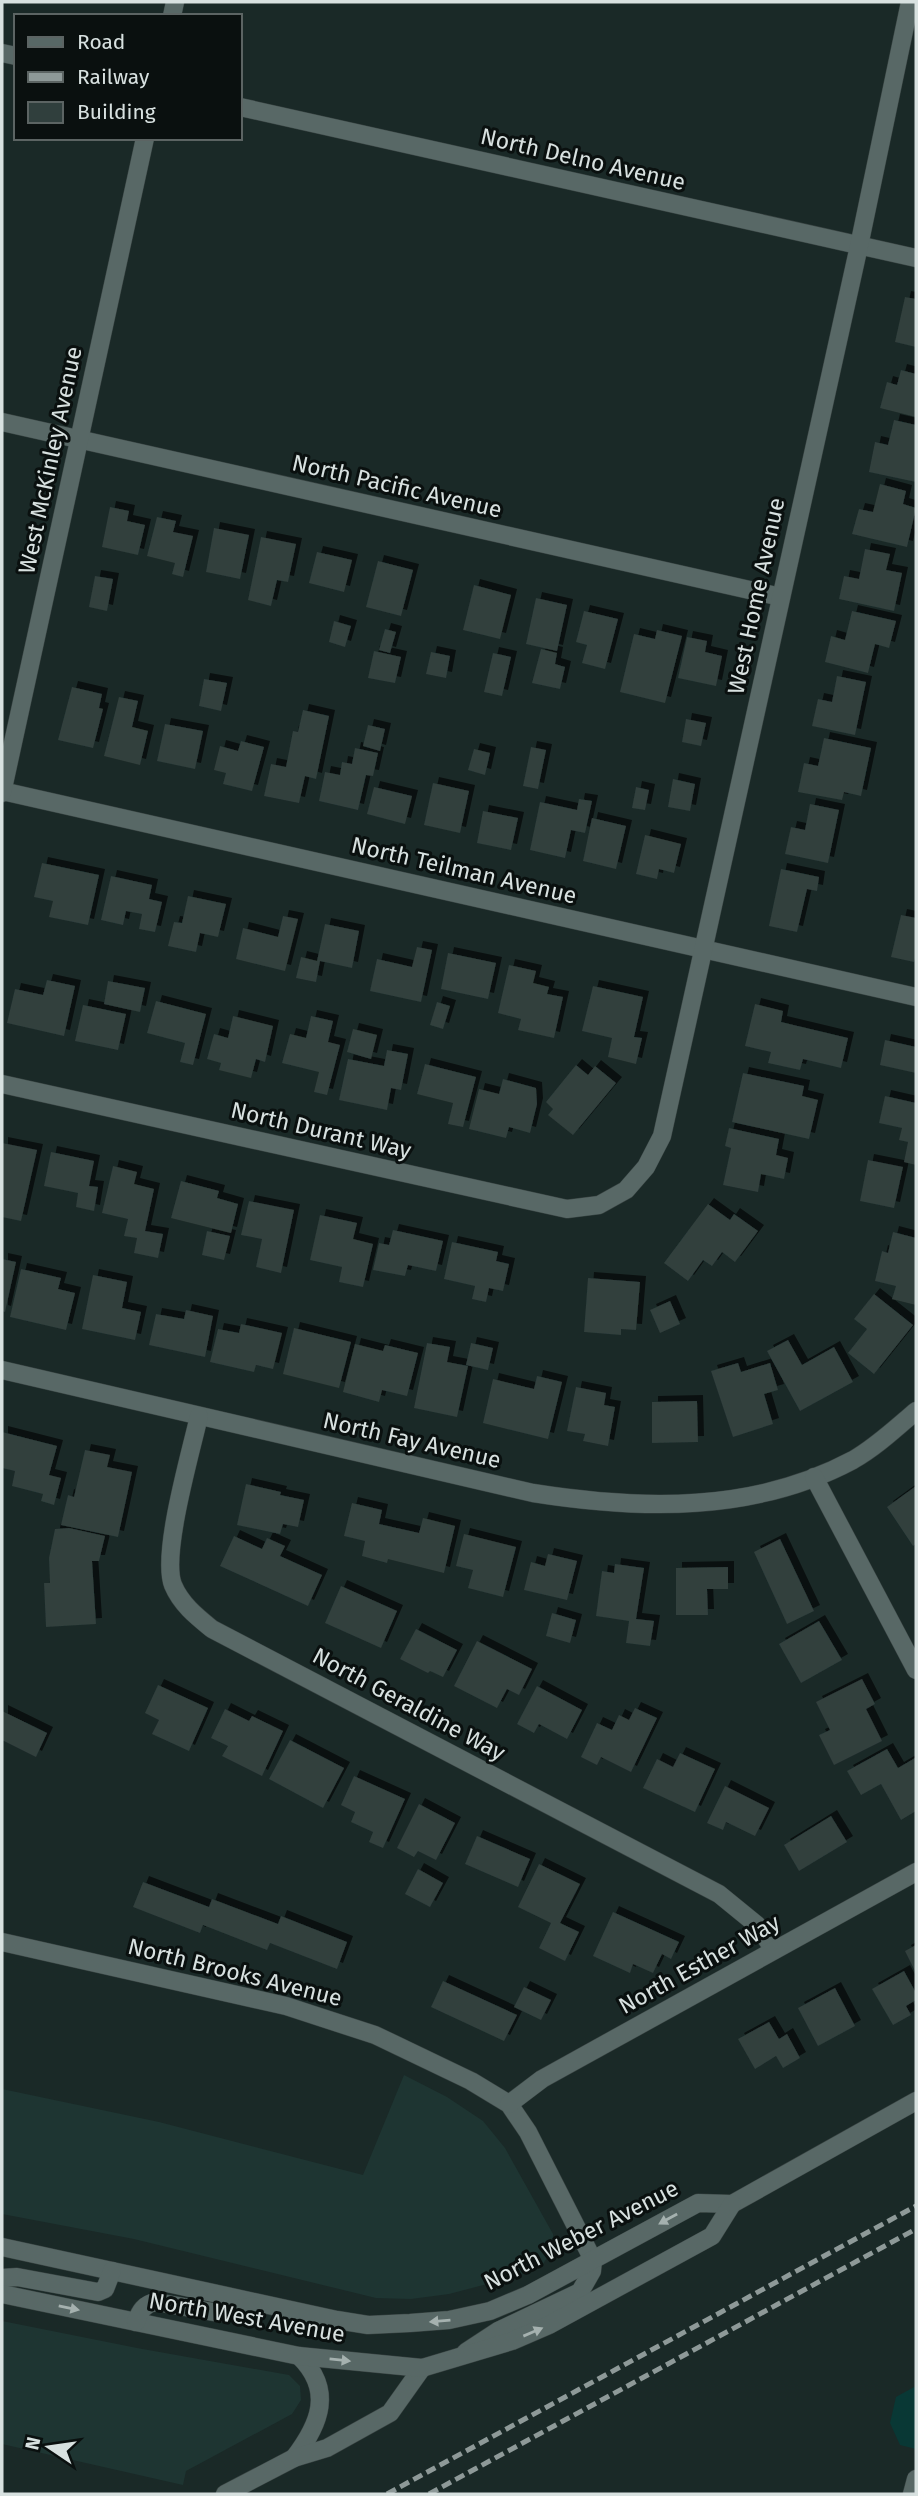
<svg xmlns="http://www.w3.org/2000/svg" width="918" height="2496" viewBox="0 0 918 2496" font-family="'Fira Sans',sans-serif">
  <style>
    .built { fill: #1e3532 }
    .green { fill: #093835 }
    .building { fill: #303f3d; filter: url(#shadow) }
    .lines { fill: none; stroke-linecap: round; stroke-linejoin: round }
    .street-casing { stroke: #384342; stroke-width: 19 }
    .secondary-casing { stroke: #384342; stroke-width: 19 }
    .street { stroke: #586866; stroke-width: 18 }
    .secondary { stroke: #586866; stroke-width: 18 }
    .rail { stroke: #8e9998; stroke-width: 5; stroke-dasharray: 10 5; stroke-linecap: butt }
    .oneway { fill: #a5b1af }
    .labels { text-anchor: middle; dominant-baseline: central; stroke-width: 6; stroke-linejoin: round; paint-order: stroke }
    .street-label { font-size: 23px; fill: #d8e1e0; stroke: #0a100f }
  </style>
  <defs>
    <filter id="shadow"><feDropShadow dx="6" dy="-6" stdDeviation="0" flood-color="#0009"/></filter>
  </defs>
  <rect width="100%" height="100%" fill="#1a2927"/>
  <g class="built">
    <path d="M404,2075L447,2097L483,2121L505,2148L553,2234V2248L543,2264L514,2277L449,2294L411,2299L376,2298L134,2239L2,2214V2089L159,2122L363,2175Z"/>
    <path d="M2,2321L137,2348L289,2375L300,2386L301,2400L292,2414L186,2471L183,2485L2,2444Z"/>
  </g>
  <path class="green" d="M916,2386V2449L900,2445L890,2423L896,2397Z"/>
  <g class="building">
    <path d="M905,297L916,299V347L895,342Z"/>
    <path d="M901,370L916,374V417L880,408L887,382L897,385Z"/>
    <path d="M894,420L916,425V482L869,472L875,442L888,445Z"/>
    <path d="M880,484L906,491L903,504L916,508L907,547L852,534L859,509L873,512Z"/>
    <path d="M110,507L129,511L127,521L145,525L138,555L102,547Z"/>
    <path d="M157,517L176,521L173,532L193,536L183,577L172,574L175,563L147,556Z"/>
    <path d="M214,528L249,535L240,579L206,572Z"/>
    <path d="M261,537L296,544L288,582L277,580L271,606L248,600Z"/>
    <path d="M865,549L890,554L886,570L902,573L894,611L839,599L844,576L859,579Z"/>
    <path d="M317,552L352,560L344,592L309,583Z"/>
    <path d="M378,561L413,570L401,616L366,607Z"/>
    <path d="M95,576L113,579L107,611L89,607Z"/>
    <path d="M474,585L511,595L500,639L463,630Z"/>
    <path d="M536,598L567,605L557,651L526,644Z"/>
    <path d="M584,611L618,619L605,669L582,663L587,645L576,642Z"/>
    <path d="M852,611L896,621L889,648L875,644L868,673L825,662L831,636L845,640Z"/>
    <path d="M334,621L351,626L345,647L329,642Z"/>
    <path d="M385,629L396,632L390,653L379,650Z"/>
    <path d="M657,630L682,636L665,703L620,692L634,634L655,639Z"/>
    <path d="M687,637L707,641L705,652L722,656L716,686L678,678Z"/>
    <path d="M541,649L557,653L555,664L565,667L560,689L532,683Z"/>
    <path d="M374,651L401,657L395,683L368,678Z"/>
    <path d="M431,652L450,656L446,678L426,674Z"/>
    <path d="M493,653L511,657L502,696L484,692Z"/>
    <path d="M837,676L866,682L855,735L812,726L818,699L832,702Z"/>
    <path d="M204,679L227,683L221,711L199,706Z"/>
    <path d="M72,687L102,694L99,708L103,709L93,748L58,740Z"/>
    <path d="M119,697L138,701L132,727L148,731L140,765L104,756Z"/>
    <path d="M303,710L329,716L316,779L305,776L299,803L264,796L271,764L286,767L293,731L298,732Z"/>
    <path d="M686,719L706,723L701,746L682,742Z"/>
    <path d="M165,724L203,731L195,769L157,761Z"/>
    <path d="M368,725L385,729L380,751L363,746Z"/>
    <path d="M824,738L871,748L861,796L844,792L842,800L798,792L804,763L818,766Z"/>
    <path d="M241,741L264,747L252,791L223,784L226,773L214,770L220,746L238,751Z"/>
    <path d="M531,747L546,750L538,789L523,786Z"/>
    <path d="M355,748L378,753L373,776L366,775L358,810L319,801L325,772L340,775L342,762L352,764Z"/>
    <path d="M474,749L490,753L485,775L468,770Z"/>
    <path d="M673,779L695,784L690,811L668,807Z"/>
    <path d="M433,783L469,791L460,833L424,825Z"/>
    <path d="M374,787L412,796L405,824L367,814Z"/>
    <path d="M636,787L649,790L645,810L632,808Z"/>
    <path d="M579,799L592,801L585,833L571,830L565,858L530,850L540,802L577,810Z"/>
    <path d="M810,804L839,810L828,863L785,854L791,827L805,830Z"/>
    <path d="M483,811L518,818L511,850L477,843Z"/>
    <path d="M592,818L626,826L616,869L583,861Z"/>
    <path d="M645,835L681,844L674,873L659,869L657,879L636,874Z"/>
    <path d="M42,863L99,875L88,925L49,917L53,901L34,897Z"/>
    <path d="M781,869L819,877L817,891L807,889L797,932L769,926Z"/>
    <path d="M111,876L152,885L149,899L162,902L155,932L139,929L142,914L126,911L123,925L101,920Z"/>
    <path d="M188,896L226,904L218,937L200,933L196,952L168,946L174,922L182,923Z"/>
    <path d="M901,915L916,918V955L914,962L891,957Z"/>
    <path d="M283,916L298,919L285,971L236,959L243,928L278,937Z"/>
    <path d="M325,924L359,931L352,968L320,961L316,982L296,978L301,957L317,961Z"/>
    <path d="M417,947L432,950L421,1002L370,991L377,959L412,967Z"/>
    <path d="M448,953L496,963L488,999L441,989Z"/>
    <path d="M509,965L536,971L533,983L549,987L547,994L563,997L554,1038L518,1030L521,1019L498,1013Z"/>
    <path d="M47,980L75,986L64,1036L7,1023L15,989L43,995Z"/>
    <path d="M108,981L145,988L140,1012L104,1004Z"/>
    <path d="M593,986L643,997L634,1037L642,1038L636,1064L608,1057L612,1038L582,1031Z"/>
    <path d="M156,1001L206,1014L193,1065L180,1062L185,1043L147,1033Z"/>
    <path d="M437,1002L450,1006L443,1029L430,1025Z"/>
    <path d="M755,1004L783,1011L781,1022L848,1038L841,1068L803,1059L800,1070L768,1063L771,1052L745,1046Z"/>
    <path d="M83,1005L126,1014L118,1050L75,1041Z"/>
    <path d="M233,1016L273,1026L265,1062L256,1059L251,1078L219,1070L221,1063L207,1059L214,1034L228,1038Z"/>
    <path d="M311,1016L333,1021L328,1042L340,1045L327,1095L314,1092L319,1072L282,1063L290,1034L306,1038Z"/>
    <path d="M353,1029L377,1035L371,1059L347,1052Z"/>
    <path d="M885,1040L916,1047V1073L880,1065Z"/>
    <path d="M387,1050L408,1054L401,1090L391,1088L387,1110L339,1100L348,1059L384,1066Z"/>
    <path d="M425,1064L476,1077L463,1127L448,1124L453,1103L417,1094Z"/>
    <path d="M576,1065L588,1075L595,1066L616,1083L573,1135L548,1115L553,1109L546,1102Z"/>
    <path d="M743,1073L804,1086L802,1096L818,1100L809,1139L732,1122Z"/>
    <path d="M503,1079L536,1088L537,1104L530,1133L509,1127L506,1138L469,1129L479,1089L499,1094Z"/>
    <path d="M885,1096L916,1103V1165L904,1162L908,1142L899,1140L902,1128L879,1123Z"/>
    <path d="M729,1128L779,1139L776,1155L788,1158L784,1179L761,1174L758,1192L723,1185L731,1148L725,1146Z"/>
    <path d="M2,1143L37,1150L21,1221L2,1217Z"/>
    <path d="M51,1152L94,1161L89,1186L98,1187L94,1211L76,1207L78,1193L44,1186Z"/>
    <path d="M868,1160L903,1167L894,1208L860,1201Z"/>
    <path d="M113,1166L137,1172L134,1184L154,1189L145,1231L163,1234L158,1258L134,1253L137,1238L124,1236L128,1219L102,1213Z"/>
    <path d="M181,1181L219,1191L217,1198L238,1204L231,1233L171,1218Z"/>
    <path d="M249,1201L294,1210L281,1273L256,1267L262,1239L241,1235Z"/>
    <path d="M708,1204L730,1220L734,1214L758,1231L735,1262L722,1252L712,1266L703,1260L688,1281L664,1263Z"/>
    <path d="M320,1215L357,1223L353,1239L373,1244L363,1287L339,1282L342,1267L310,1260Z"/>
    <path d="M393,1230L443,1241L436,1271L408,1265L405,1276L373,1270L379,1243L389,1245Z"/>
    <path d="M207,1231L230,1236L224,1260L202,1255Z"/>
    <path d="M893,1232L916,1238V1305L892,1299L896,1286L875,1281L882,1251L888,1253Z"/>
    <path d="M452,1242L498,1252L496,1261L509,1264L503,1291L489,1288L486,1302L472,1299L475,1286L444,1279Z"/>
    <path d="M2,1259L16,1262L5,1312L2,1311Z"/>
    <path d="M21,1269L61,1278L58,1289L75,1293L66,1330L10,1317Z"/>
    <path d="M93,1275L127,1282L122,1308L141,1312L135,1340L82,1329Z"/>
    <path d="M588,1278L640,1282L636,1330L621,1329V1335L584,1332Z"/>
    <path d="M874,1294L913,1325L874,1374L848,1353L867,1329L854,1319Z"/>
    <path d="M670,1301L680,1324L660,1333L650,1310Z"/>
    <path d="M186,1310L213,1316L205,1357L149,1345L156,1314L184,1319Z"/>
    <path d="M241,1324L282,1333L273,1369L256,1365L254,1372L210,1362L218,1329L239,1333Z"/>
    <path d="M294,1328L351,1342L339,1388L283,1374Z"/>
    <path d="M788,1340L802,1365L834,1347L853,1382L800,1411L767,1351Z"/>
    <path d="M427,1343L450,1347L447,1362L468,1366L457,1417L414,1408Z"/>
    <path d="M471,1343L493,1348L488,1370L466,1365Z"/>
    <path d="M355,1344L383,1351L385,1345L418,1353L407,1396L382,1390L379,1402L343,1392Z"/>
    <path d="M738,1363L741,1372L770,1363L778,1390L764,1394L773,1424L733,1437L711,1371Z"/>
    <path d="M537,1376L562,1382L548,1439L483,1423L493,1379L534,1389Z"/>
    <path d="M576,1387L606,1393L604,1405L615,1407L608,1446L583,1441L585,1434L567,1431Z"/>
    <path d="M697,1401L698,1442L652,1443V1402Z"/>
    <path d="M2,1432L57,1446L49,1475L61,1478L54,1505L41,1501L43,1494L12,1486L15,1471L2,1468Z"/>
    <path d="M85,1450L110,1455L107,1467L132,1472L118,1537L61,1525L68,1495L74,1497Z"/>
    <path d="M246,1484L281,1492L280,1495L304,1500L298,1527L283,1524L280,1534L237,1525Z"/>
    <path d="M916,1486V1544L913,1546L887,1507Z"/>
    <path d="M352,1503L382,1510L379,1524L419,1533L423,1518L455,1526L444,1573L388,1559L387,1563L362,1556L365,1541L344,1536Z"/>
    <path d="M69,1528L105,1536L99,1561H92L96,1624L46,1627L44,1583H50L49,1558L55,1529Z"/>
    <path d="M464,1534L516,1547L503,1597L468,1588L473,1570L456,1566Z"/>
    <path d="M234,1536L262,1549L267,1538L285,1546L280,1556L322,1575L308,1606L220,1566Z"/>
    <path d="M780,1539L814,1611L787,1624L754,1552Z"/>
    <path d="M548,1554L577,1561L567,1600L524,1590L531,1562L545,1566Z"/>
    <path d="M615,1564L644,1568L636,1619L654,1621L650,1646L626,1643L629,1621L596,1616L602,1571L614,1573Z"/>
    <path d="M728,1567V1589H707L708,1615H676V1568Z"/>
    <path d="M341,1586L397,1611L381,1648L325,1623Z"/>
    <path d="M552,1613L576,1620L570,1643L546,1636Z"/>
    <path d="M819,1621L842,1660L801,1683L779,1644Z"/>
    <path d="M416,1629L457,1650L443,1677L430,1671L428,1673L400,1659Z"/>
    <path d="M477,1641L532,1669L519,1695L507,1689L497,1708L454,1686Z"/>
    <path d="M862,1679L875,1704L866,1709L882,1741L834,1765L819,1735L830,1730L816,1702Z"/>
    <path d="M158,1685L208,1708L189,1751L152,1734L159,1720L145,1713Z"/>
    <path d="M537,1686L582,1710L567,1739L539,1724L534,1733L517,1724Z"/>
    <path d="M635,1708L657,1718L631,1772L601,1757L597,1765L581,1757L597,1723L612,1730L619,1715L629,1720Z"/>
    <path d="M225,1709L249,1721L252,1716L283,1731L262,1776L222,1756L228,1746L211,1738Z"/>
    <path d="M2,1711L47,1733L36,1757L2,1740Z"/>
    <path d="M290,1740L344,1768L323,1808L269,1779Z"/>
    <path d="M887,1749L898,1768L915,1758L916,1760V1811L901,1820L881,1784L861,1795L847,1771Z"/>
    <path d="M680,1753L715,1769L695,1812L643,1788L657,1759L673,1767Z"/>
    <path d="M354,1776L405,1799L383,1848L369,1842L373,1832L351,1822L355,1812L341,1805Z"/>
    <path d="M725,1786L769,1808L755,1836L726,1822L723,1830L707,1823Z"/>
    <path d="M419,1804L455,1823L436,1860L418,1851L414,1857L397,1848Z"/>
    <path d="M831,1816L847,1842L799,1871L784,1845Z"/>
    <path d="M477,1836L530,1859L518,1887L465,1864Z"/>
    <path d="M539,1864L580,1884L560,1923L579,1932L565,1961L539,1948L551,1923L518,1907Z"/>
    <path d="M418,1869L443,1883L430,1907L405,1894Z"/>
    <path d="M143,1882L209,1907L212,1899L278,1924L281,1916L347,1942L337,1969L270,1943L267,1950L203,1925L200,1933L133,1907Z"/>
    <path d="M613,1912L679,1942L671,1959L662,1954L653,1973L633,1964L630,1973L593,1956Z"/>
    <path d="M916,1945V1973L905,1951Z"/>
    <path d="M904,1971L916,1993V2000L906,2006L911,2015L893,2025L872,1989Z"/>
    <path d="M443,1981L517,2015L504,2041L431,2007Z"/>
    <path d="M524,1987L551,2000L541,2020L514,2007Z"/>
    <path d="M835,1988L855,2026L818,2046L798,2008Z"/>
    <path d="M769,2022L779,2039L787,2034L800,2058L783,2068L776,2056L755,2069L738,2039Z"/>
  </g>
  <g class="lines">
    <g class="street-casing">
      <g id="street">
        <path d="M2,53L16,56"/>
        <path d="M240,107L916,258"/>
        <path d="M2,422L781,597"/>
        <path d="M2,791L916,997"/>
        <path d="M2,1084L567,1209L599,1205L626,1190L646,1167L662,1136L859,246L910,2"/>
        <path d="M2,1370L533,1493C641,1510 754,1513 853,1460C876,1447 896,1428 916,1411"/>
        <path d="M199,1416C191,1452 161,1554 173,1585C181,1604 196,1616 212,1629L719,1894L757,1925L774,1950"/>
        <path d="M814,1477L916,1670"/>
        <path d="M2,1942L286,2006L375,2035L471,2081L509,2104L528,2132L593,2260L592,2271L580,2292L498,2331L466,2352"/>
        <path d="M509,2104L542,2079L916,1872"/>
        <path d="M294,2458C320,2424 334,2390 299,2356"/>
        <path d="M225,2494L294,2458L327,2448L390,2413L422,2368"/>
        <path d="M912,2494L916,2479"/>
      </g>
    </g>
    <g class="secondary-casing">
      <g id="secondary">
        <path d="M172,16L175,2"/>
        <path d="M2,793L145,138"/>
        <path d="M2,2247L337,2320L368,2325L410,2323L449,2320L490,2311L528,2295L698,2203L732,2204L916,2101"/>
        <path d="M2,2278L17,2277L98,2292L105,2289L112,2271"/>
        <path d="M2,2294L299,2356L422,2368L512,2341L549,2325L712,2236L732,2204"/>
        <path d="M136,2322C140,2311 144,2304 156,2302L219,2313L253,2306"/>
      </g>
    </g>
    <use href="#street" class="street"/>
    <use href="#secondary" class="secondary"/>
    <g class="rail">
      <path d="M387,2494L916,2206"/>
      <path d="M429,2494L916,2229"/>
    </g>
  </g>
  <defs><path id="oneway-solid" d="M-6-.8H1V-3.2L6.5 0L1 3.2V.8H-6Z" transform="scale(1.75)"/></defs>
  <g class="oneway">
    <use href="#oneway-solid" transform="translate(668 2219) rotate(151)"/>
    <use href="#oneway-solid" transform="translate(69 2308) rotate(12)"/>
    <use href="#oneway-solid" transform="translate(440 2321) rotate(175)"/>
    <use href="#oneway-solid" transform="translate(533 2332) rotate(-23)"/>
    <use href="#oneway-solid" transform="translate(340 2360) rotate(6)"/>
  </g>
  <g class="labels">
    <g class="street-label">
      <text transform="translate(583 159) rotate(13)">North Delno Avenue</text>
      <text transform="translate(50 460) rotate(-78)">West McKinley Avenue</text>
      <text transform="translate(397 486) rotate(13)">North Pacific Avenue</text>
      <text transform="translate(756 596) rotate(-78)">West Home Avenue</text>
      <text transform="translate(464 870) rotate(13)">North Teilman Avenue</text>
      <text transform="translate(321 1130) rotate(13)">North Durant Way</text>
      <text transform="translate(412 1440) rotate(13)">North Fay Avenue</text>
      <text transform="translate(409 1704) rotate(28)">North Geraldine Way</text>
      <text transform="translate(699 1964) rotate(-29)">North Esther Way</text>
      <text transform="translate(235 1972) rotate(14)">North Brooks Avenue</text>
      <text transform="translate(581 2235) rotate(-27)">North Weber Avenue</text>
      <text transform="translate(247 2317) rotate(10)">North West Avenue</text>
    </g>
  </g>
  <rect width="918" height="2496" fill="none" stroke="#d8e1e0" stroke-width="7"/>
  <rect x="14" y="14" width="228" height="126" fill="#0a100f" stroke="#5c6463" stroke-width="2"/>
  <rect x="28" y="37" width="35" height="10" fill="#586866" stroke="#5c6463" stroke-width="2"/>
  <text x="77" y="49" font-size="21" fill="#d8e1e0">Road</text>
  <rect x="28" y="72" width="35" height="10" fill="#8e9998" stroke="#5c6463" stroke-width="2"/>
  <text x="77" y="84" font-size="21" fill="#d8e1e0">Railway</text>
  <rect x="28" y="102" width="35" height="21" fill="#303f3d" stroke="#5c6463" stroke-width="2"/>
  <text x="77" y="119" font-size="21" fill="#d8e1e0">Building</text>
  <g transform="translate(49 2447) rotate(283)" stroke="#0a100f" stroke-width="5" paint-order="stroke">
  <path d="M0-5L12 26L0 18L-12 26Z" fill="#d8e1e0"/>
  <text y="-10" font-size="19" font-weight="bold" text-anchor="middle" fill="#d8e1e0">N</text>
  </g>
</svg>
